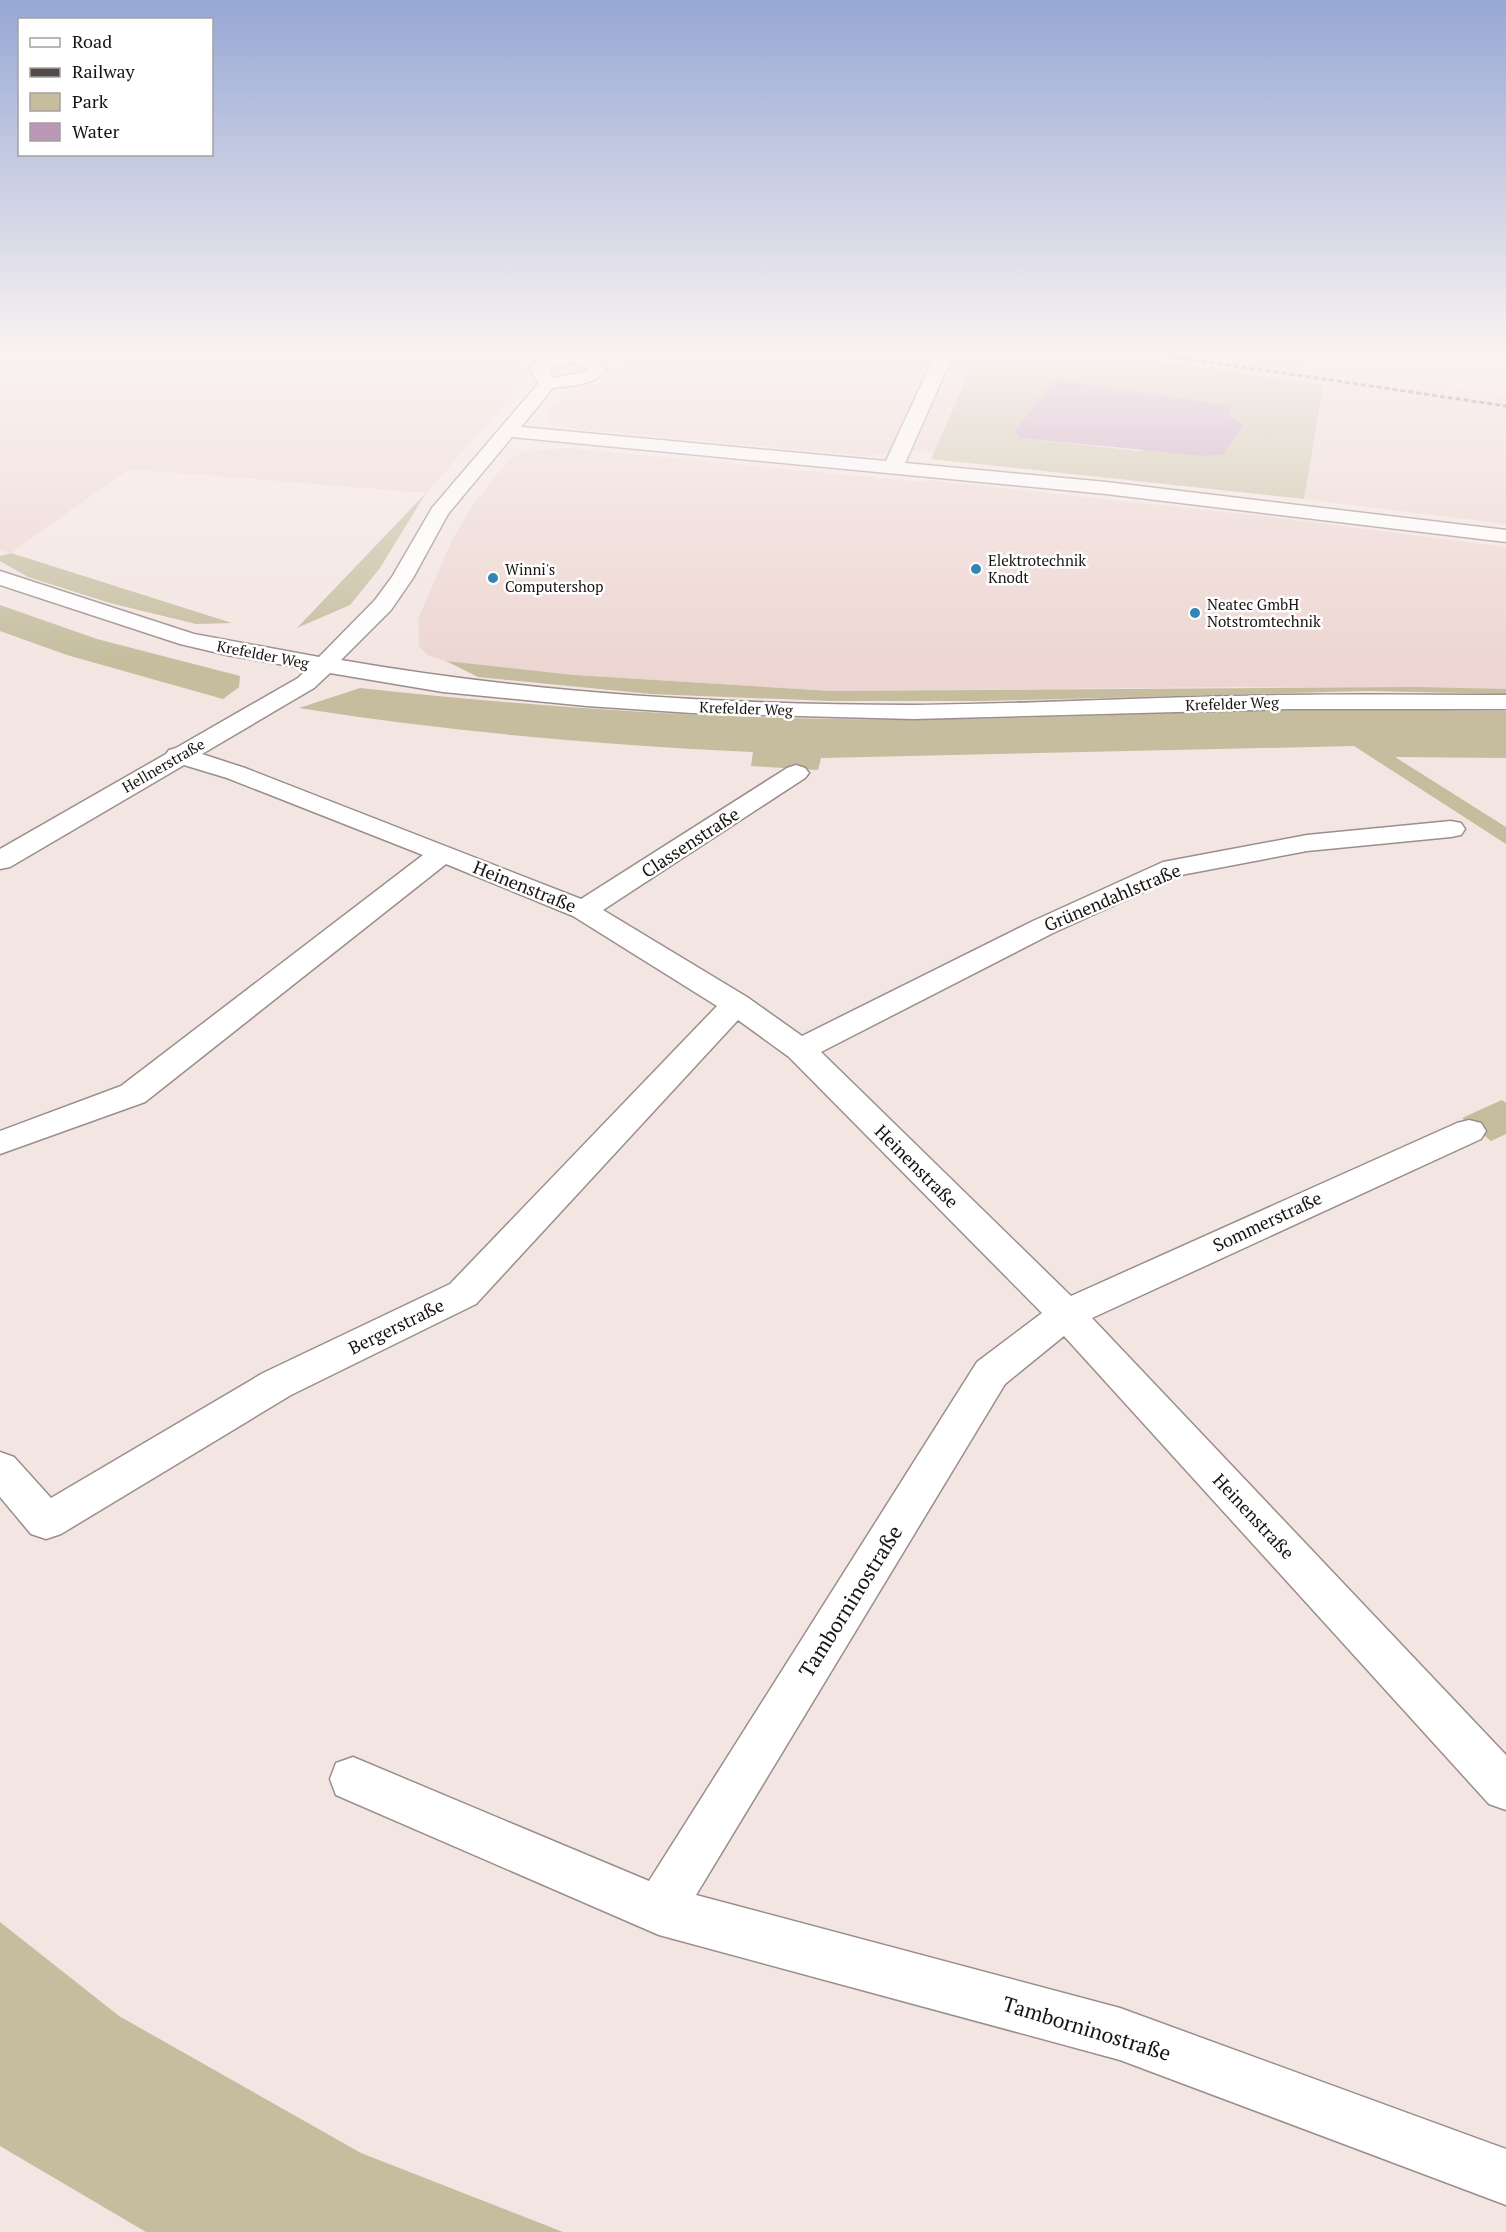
<svg xmlns="http://www.w3.org/2000/svg" width="1506" height="2232" viewBox="0 0 1506 2232" font-family="'PT Serif',serif">
  <style>
    .built { fill: #edd6d1 }
    .green { fill: #c5bd9e; fill-rule: evenodd }
    .water { fill: #bd97b7 }
    .lines { fill: none; stroke-linecap: round; stroke-linejoin: round }
    .minor-casing { stroke: #9b8e8b; stroke-width: 3 }
    .minor { fill: #fff; fill-rule: evenodd }
    .rail { stroke: #514a48; stroke-width: 3; stroke-dasharray: 5 3; stroke-linecap: butt }
    .poi-dot { fill: #3385b6; stroke: #fff; stroke-width: 2 }
    .labels { text-anchor: middle; dominant-baseline: central; stroke-width: 5; stroke-linejoin: round; paint-order: stroke }
    .far-poi-label { font-size: 15px; fill: #181412; stroke: #fff; text-anchor: start }
    .far-street-label { font-size: 15px; fill: #181412; stroke: #fff }
    .street-label { font-size: 18px; fill: #181412; stroke: #fff }
    .near-street-label { font-size: 21px; fill: #181412; stroke: #fff }
  </style>
  <rect width="100%" height="100%" fill="#f3e5e2"/>
  <g class="built">
    <path d="M0,353H548L532,356L517,364L512,374L518,385L514,394L426,493L129,469L11,553L0,550Z"/>
    <path d="M597,353H978L935,452L910,450L866,456L569,428L548,420L549,411L568,394L618,378L623,366L609,356Z"/>
    <path d="M1107,353H1233L1506,395V524L1304,499L1323,385Z"/>
    <path d="M565,448L921,482L929,480L1271,517L1506,547V689L1239,687L831,691L574,675L446,661L427,655L419,646L418,619L452,540L472,506L507,462L522,452Z"/>
  </g>
  <g class="green">
    <path d="M978,353H1107L1323,385L1304,499L931,459ZM1053,381H1065L1231,406L1228,414L1244,425L1140,451L1021,438L1015,431Z"/>
    <path d="M426,493L380,568L350,605L297,628Z"/>
    <path d="M11,553L232,623L196,624L110,603L28,577L0,561V556Z"/>
    <path d="M0,605L97,639L240,676L239,687L223,699L67,655L0,631Z"/>
    <path d="M446,661L574,675L831,691L1416,687L1506,689V694L1368,691L983,701H830L651,694L478,677Z"/>
    <path d="M360,688C555,709 750,722 947,719C1058,718 1170,712 1281,710C1356,709 1431,710 1506,711V758L1395,757L1506,827V844L1354,746L821,758L818,770L751,766L753,752C601,745 450,732 299,708Z"/>
    <path d="M1502,1100L1506,1103V1134L1491,1141L1462,1118Z"/>
    <path d="M0,1922L119,2016L361,2153L563,2232H146L0,2146Z"/>
  </g>
  <path class="water" d="M1053,381H1065L1232,406L1228,414L1244,425L1223,454L1205,456L1020,438L1015,431Z"/>
  <g class="lines">
    <g class="minor-casing">
      <path id="minor" d="M569,353L592,357L606,369C596,386 571,385 553,388L521,427L886,461L935,355L937,353H951L953,355L905,463L1106,482L1506,530V542L1106,494L512,437L448,514L413,578L391,610L341,660C530,693 722,705 914,705C1039,704 1164,696 1289,695C1361,694 1434,695 1506,695V709H1288L913,719L692,713L587,706L443,692L330,673L314,688L202,754L245,768L581,899L787,768L796,765L805,768L809,773L805,778L603,910L747,997L802,1036L1033,921L1163,862L1307,835L1451,821L1461,823L1465,829L1461,835L1451,837L1307,851L1181,875L1053,933L821,1052L1071,1296L1457,1123L1469,1120L1481,1123L1486,1131L1481,1139L1092,1318L1506,1755V1810L1489,1804L1064,1336L1005,1384L696,1895L1120,2008L1506,2149V2205L1120,2060L659,1935L336,1795L330,1779L336,1763L353,1757L649,1881L977,1362L1042,1313L789,1057L738,1020L476,1304L291,1395L61,1534L46,1539L31,1534L0,1497V1452L14,1457L51,1498L263,1373L450,1284L717,1006L573,916L446,864L145,1102L0,1154V1131L121,1086L423,855L227,778L184,765L10,867L0,869V849L166,754L169,750L176,748L298,678L307,669L227,655L180,644L0,585V571L194,634L319,657L375,600L392,577L432,508L538,384L530,368C539,356 555,354 569,353ZM569,363L579,364L588,370L580,373L553,378L548,369L558,365Z"/>
    </g>
    <use href="#minor" class="minor"/>
    <path class="rail" d="M1147,353L1506,406"/>
  </g>
  <linearGradient id="sky" x2="0" y2="1"><stop stop-color="#97a8d4"/><stop offset="0.53" stop-color="#faf3f2"/><stop offset="1" stop-color="#faf3f2" stop-opacity="0"/></linearGradient>
  <rect width="1506" height="665" fill="url(#sky)"/>
  <g class="poi-dot">
    <circle cx="976" cy="569" r="6"/>
    <circle cx="493" cy="578" r="6"/>
    <circle cx="1195" cy="613" r="6"/>
  </g>
  <g class="labels">
    <g class="far-poi-label">
      <text x="988" y="560">Elektrotechnik<tspan x="988" dy="17">Knodt</tspan></text>
      <text x="505" y="569">Winni's<tspan x="505" dy="17">Computershop</tspan></text>
      <text x="1207" y="604">Neatec GmbH<tspan x="1207" dy="17">Notstromtechnik</tspan></text>
    </g>
    <g class="far-street-label">
      <text transform="translate(263 654) rotate(11)">Krefelder Weg</text>
      <text transform="translate(1232 703) rotate(-2)">Krefelder Weg</text>
      <text transform="translate(746 708) rotate(2)">Krefelder Weg</text>
      <text transform="translate(163 765) rotate(-30)">Hellnerstraße</text>
    </g>
    <g class="street-label">
      <text transform="translate(690 842) rotate(-33)">Classenstraße</text>
      <text transform="translate(525 886) rotate(22)">Heinenstraße</text>
      <text transform="translate(1112 897) rotate(-23)">Grünendahlstraße</text>
      <text transform="translate(917 1166) rotate(45)">Heinenstraße</text>
      <text transform="translate(1267 1221) rotate(-25)">Sommerstraße</text>
      <text transform="translate(396 1326) rotate(-26)">Bergerstraße</text>
      <text transform="translate(1254 1516) rotate(47)">Heinenstraße</text>
    </g>
    <g class="near-street-label">
      <text transform="translate(850 1601) rotate(-58)">Tamborninostraße</text>
      <text transform="translate(1087 2028) rotate(17)">Tamborninostraße</text>
    </g>
  </g>
  <rect x="18" y="18" width="195" height="138" fill="#ffffff" stroke="#a3a1a0" stroke-width="1.5"/>
  <rect x="30" y="38" width="30" height="9" fill="#ffffff" stroke="#a3a1a0" stroke-width="1.5"/>
  <text x="72" y="48" font-size="18" fill="#181412">Road</text>
  <rect x="30" y="68" width="30" height="9" fill="#514a48" stroke="#a3a1a0" stroke-width="1.5"/>
  <text x="72" y="78" font-size="18" fill="#181412">Railway</text>
  <rect x="30" y="93" width="30" height="18" fill="#c5bd9e" stroke="#a3a1a0" stroke-width="1.5"/>
  <text x="72" y="108" font-size="18" fill="#181412">Park</text>
  <rect x="30" y="123" width="30" height="18" fill="#bd97b7" stroke="#a3a1a0" stroke-width="1.5"/>
  <text x="72" y="138" font-size="18" fill="#181412">Water</text>
</svg>
